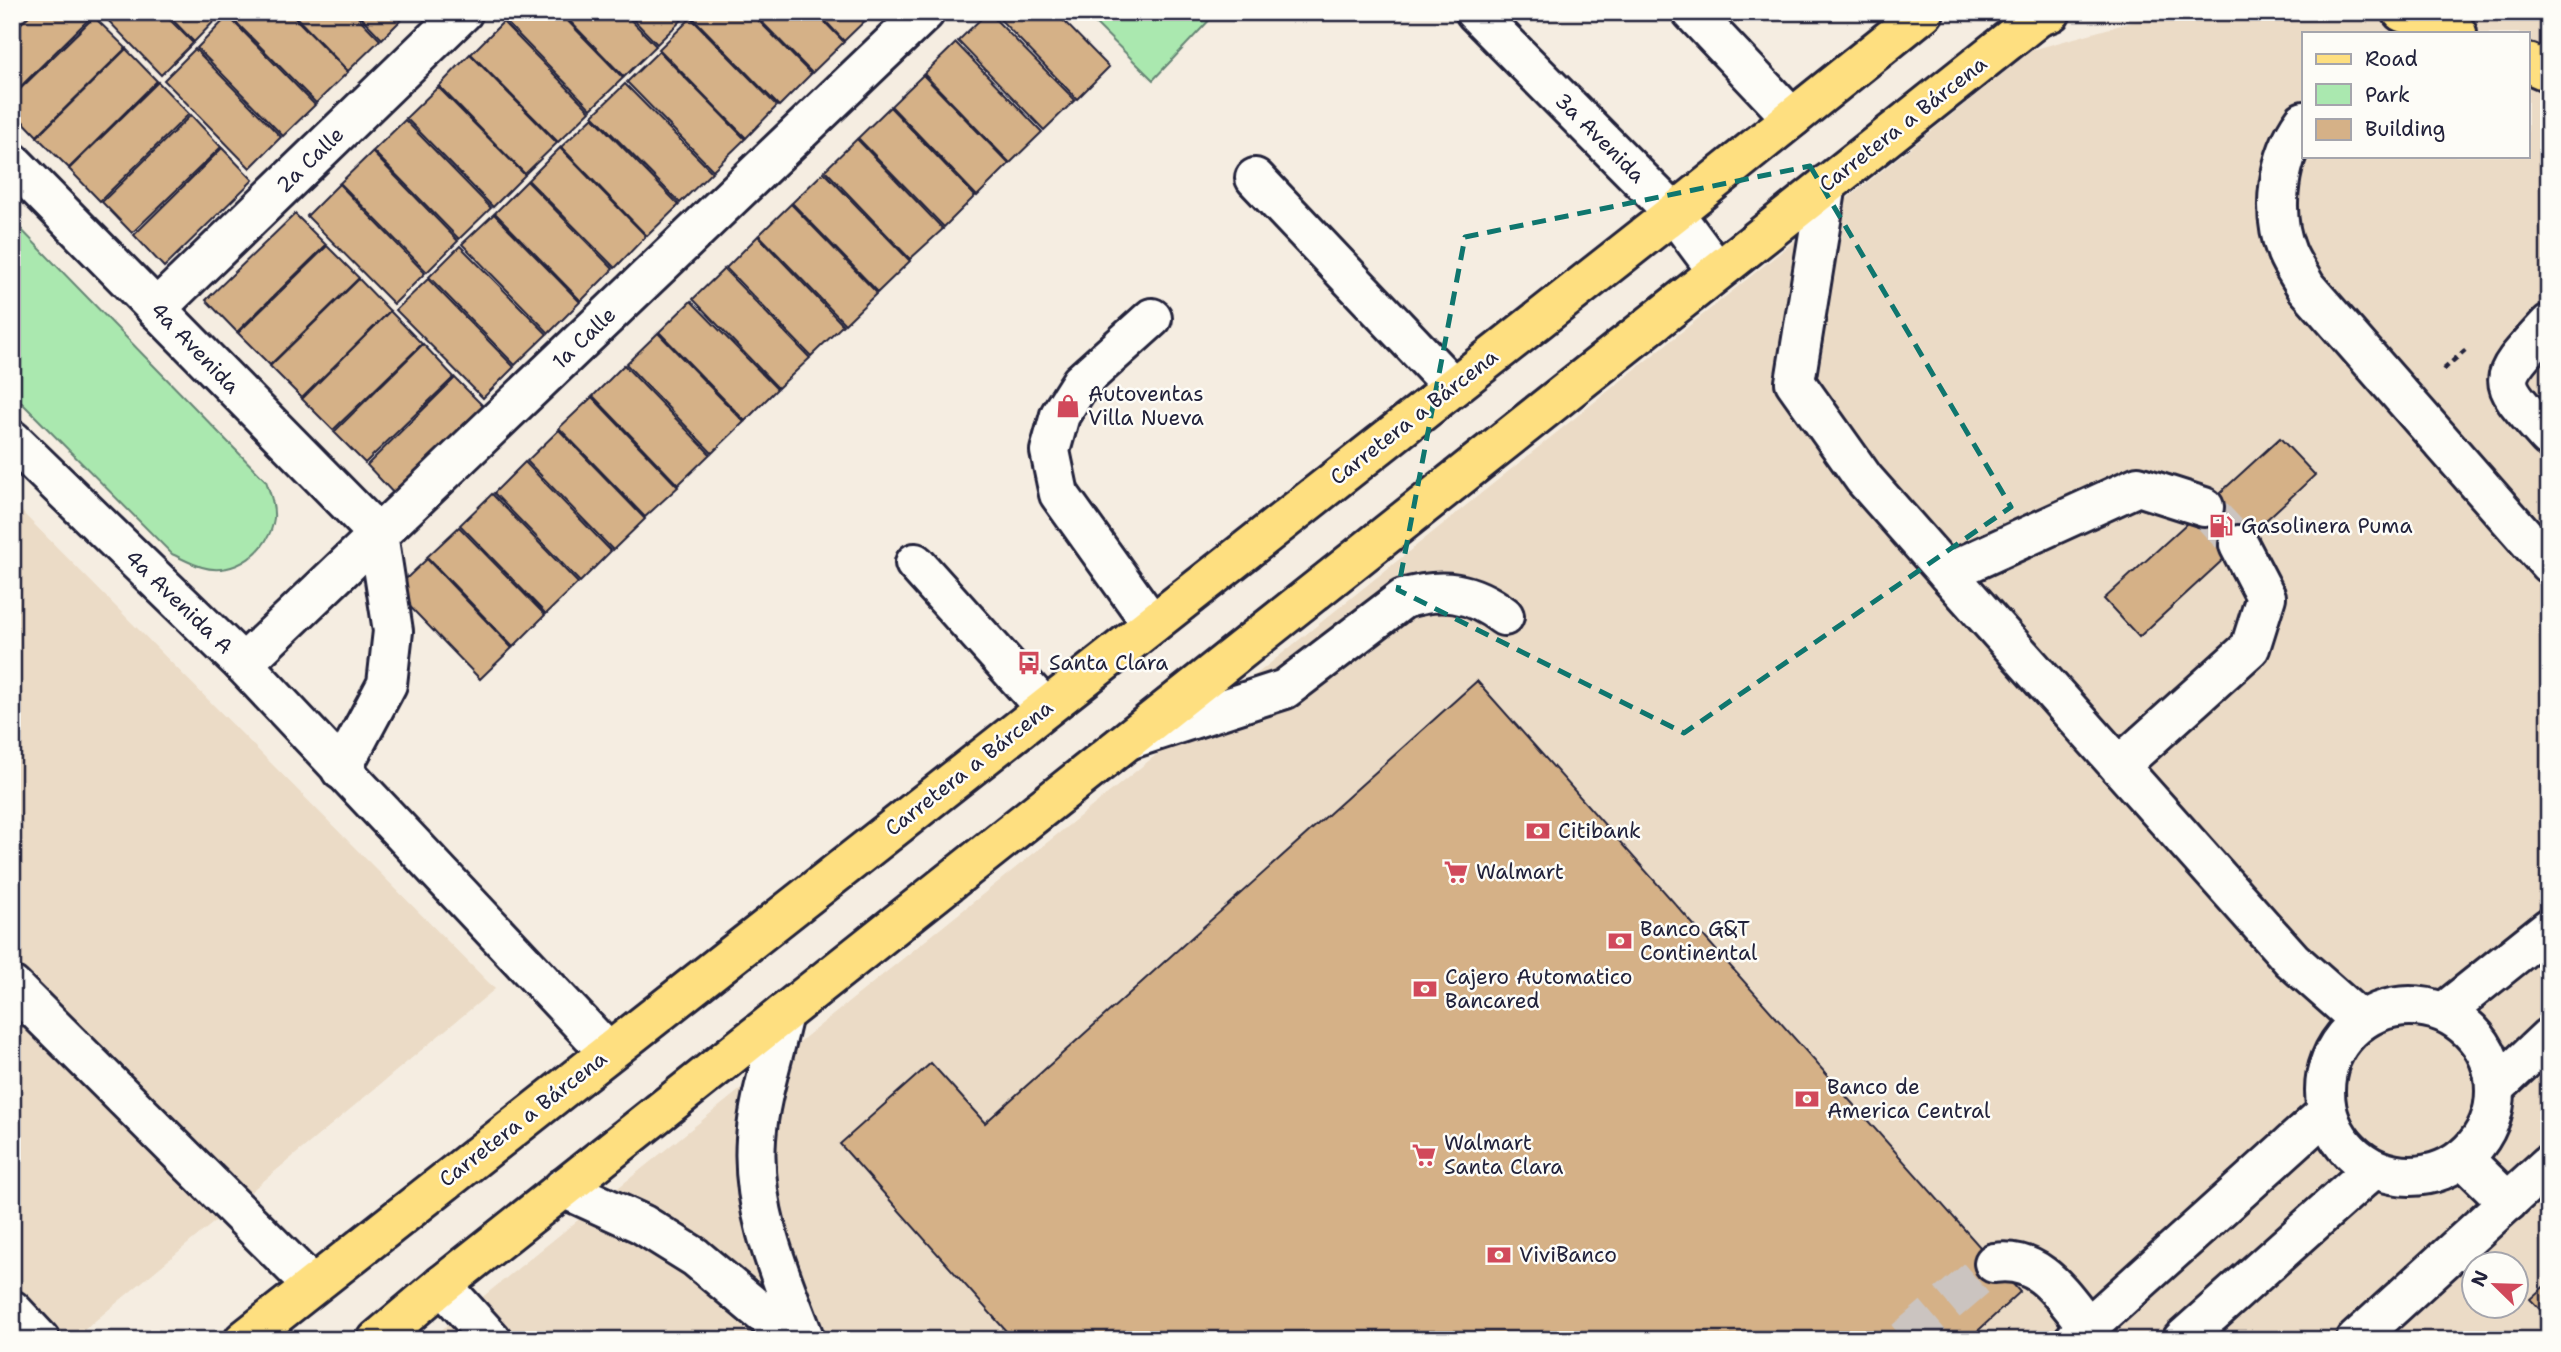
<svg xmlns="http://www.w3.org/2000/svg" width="2561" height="1352" viewBox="0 0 2561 1352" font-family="'Shantell Sans',sans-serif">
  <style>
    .built { fill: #ebdbc6; fill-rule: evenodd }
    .green { fill: #aae8af; stroke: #668575; stroke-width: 2 }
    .building { fill: #d5b187; stroke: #22223b; stroke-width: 2 }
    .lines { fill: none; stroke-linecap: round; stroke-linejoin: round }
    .minor-tunnel { stroke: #cbc4c0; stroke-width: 38; stroke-dasharray: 38 19; stroke-linecap: butt }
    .minor-casing { stroke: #22223b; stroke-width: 44 }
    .major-casing { stroke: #22223b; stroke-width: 44 }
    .path { stroke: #22223b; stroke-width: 4.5; stroke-dasharray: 7 5; stroke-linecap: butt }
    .minor { stroke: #fdfcf7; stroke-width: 38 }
    .major { stroke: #fedf80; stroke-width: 38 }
    .marked { fill: none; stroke: #0f766e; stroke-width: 5; stroke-dasharray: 14 9; stroke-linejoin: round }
    .labels { text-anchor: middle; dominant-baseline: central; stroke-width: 5; stroke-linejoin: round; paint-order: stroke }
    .street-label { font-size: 21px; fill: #22223b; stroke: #fdfcf7 }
    .poi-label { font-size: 21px; fill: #22223b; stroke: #fdfcf7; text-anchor: start }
  </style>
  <rect width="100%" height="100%" fill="#f5ede1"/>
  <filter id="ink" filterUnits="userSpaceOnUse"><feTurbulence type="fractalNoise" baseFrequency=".0143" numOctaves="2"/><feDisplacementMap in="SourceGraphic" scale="14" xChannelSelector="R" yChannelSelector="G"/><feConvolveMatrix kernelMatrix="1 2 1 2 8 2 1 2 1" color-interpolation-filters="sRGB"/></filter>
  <g filter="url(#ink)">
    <g class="built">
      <path d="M2167,12H2549V1340H429L2032,50ZM2304,33H2528V156H2304ZM2474,1264H2516V1306H2474Z"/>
      <path d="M12,502L495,989L72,1340H12Z"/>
    </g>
    <g class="green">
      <path d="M1084,12H1217L1153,80Z"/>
      <path d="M12,220L266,481C270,493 275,506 274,518C270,551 234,577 202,567C191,564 181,558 172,554L12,393Z"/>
    </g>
    <g class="building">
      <path d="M33,12H90L93,15L12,95V32Z"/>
      <path d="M100,12H162L193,43L161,75Z"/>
      <path d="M165,12H223L194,42Z"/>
      <path d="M232,12H289L348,72L316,103L229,15Z"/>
      <path d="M291,12H353L380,40L348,71Z"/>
      <path d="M356,12H409L382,39Z"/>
      <path d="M514,12H559L623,78L591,109L505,21Z"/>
      <path d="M561,12H623L656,46L624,77Z"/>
      <path d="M626,12H688L689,13L657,44Z"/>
      <path d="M698,12H750L811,74L779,106L693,18Z"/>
      <path d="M752,12H815L844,42L812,73Z"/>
      <path d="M817,12H874L844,41Z"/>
      <path d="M988,12L1075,100L1044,130L958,41Z"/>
      <path d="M993,12H1055L1109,67L1077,99Z"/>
      <path d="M228,16L315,105L283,136L197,48Z"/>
      <path d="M94,17L126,48L37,136L12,110V97Z"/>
      <path d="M691,18L777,106L746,138L659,49Z"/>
      <path d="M503,22L590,111L558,142L471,54Z"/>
      <path d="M956,43L1042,132L1010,163L924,74Z"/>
      <path d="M126,49L157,81L69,168L37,137Z"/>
      <path d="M195,49L281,137L250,168L164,80Z"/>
      <path d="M659,51L745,139L713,170L627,82Z"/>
      <path d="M470,54L557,143L525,174L439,86Z"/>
      <path d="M923,75L1009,164L977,196L891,106Z"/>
      <path d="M158,82L189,114L100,201L69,169Z"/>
      <path d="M625,84L712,172L680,203L593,115Z"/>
      <path d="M438,87L525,175L493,207L406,118Z"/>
      <path d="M890,107L975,196L944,227L858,138Z"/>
      <path d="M191,115L221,147L132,233L102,202Z"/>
      <path d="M593,117L679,205L647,236L561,147Z"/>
      <path d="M405,120L491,208L459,239L373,151Z"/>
      <path d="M857,139L943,229L910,259L825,170Z"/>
      <path d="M222,148L253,180L164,267L134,235Z"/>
      <path d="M560,148L646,236L615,268L528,180Z"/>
      <path d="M372,152L458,241L427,272L340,183Z"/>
      <path d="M824,172L910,261L878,292L792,203Z"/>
      <path d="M527,181L613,269L581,301L495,213Z"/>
      <path d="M339,184L425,273L394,304L307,216Z"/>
      <path d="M791,204L877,293L845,324L759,235Z"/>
      <path d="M295,214L326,245L237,332L206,300Z"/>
      <path d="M494,214L580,302L549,333L462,244Z"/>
      <path d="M758,236L843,325L811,356L726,268Z"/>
      <path d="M327,246L359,278L270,365L238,333Z"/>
      <path d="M460,246L547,334L515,365L429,277Z"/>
      <path d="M724,269L810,358L778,388L693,299Z"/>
      <path d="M359,279L390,311L302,398L270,366Z"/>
      <path d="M428,279L514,367L483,398L396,310Z"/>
      <path d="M691,301L777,389L745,421L659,332Z"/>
      <path d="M390,311L422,344L333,430L302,399Z"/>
      <path d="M658,333L744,422L712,453L626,364Z"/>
      <path d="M423,344L454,377L365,463L334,432Z"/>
      <path d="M624,365L710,454L678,485L593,396Z"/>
      <path d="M455,378L486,409L397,497L367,465Z"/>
      <path d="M592,397L678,487L645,517L559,428Z"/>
      <path d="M559,430L645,519L613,550L527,461Z"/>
      <path d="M2280,438L2315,475L2139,637L2104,599Z"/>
      <path d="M525,462L611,551L580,582L494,493Z"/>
      <path d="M492,494L578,583L546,614L460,525Z"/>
      <path d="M459,527L545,615L513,647L427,557Z"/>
      <path d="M427,559L512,648L480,679L394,590Z"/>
      <path d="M1477,681L2020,1292L1968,1340H1014L840,1144L931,1063L985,1123Z"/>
      <path d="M2549,1282V1319L2530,1299Z"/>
    </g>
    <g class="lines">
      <g class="minor-tunnel">
        <path d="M2204,507L2239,545"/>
        <path d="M1904,1340L1994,1263"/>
      </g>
      <g class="minor-casing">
        <g id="minor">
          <path d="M1475,12L1674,213L1717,271"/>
          <path d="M1692,12L1792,118"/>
          <path d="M2304,121C2278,156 2270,212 2287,253C2292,265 2300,276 2306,287L2549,564"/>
          <path d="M12,162L378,534"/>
          <path d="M1255,178L1453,387"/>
          <path d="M1827,184L1795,382L1864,479L1947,573L2292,960L2361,1021"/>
          <path d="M156,309L463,12"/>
          <path d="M2549,324C2494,384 2495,377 2549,438"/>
          <path d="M12,440L243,664L608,1052"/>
          <path d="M915,563L1045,708"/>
          <path d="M1947,573L2138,486L2204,507"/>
          <path d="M1152,624L1059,494L1050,451L1060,415L1081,382L1152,318"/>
          <path d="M243,664L925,12"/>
          <path d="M1131,739L1285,689L1403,599C1442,587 1471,591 1504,616"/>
          <path d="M2119,766L2250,648L2266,597L2239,545"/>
          <path d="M341,770L387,684L393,631L378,534"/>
          <path d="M12,986L312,1285"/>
          <circle cx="2410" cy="1091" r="85"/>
          <path d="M2444,1012L2549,928"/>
          <path d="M783,1014C774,1055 759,1097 756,1139C751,1210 780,1275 805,1340"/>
          <path d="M2496,1087L2549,1037"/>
          <path d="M2463,1158L2508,1202"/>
          <path d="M563,1188L642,1224L695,1257L794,1340"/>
          <path d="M1994,1263C2040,1256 2062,1295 2088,1327"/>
          <path d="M442,1285L492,1340"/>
          <path d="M12,1310L40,1340"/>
          <path d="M2074,1340L2327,1112"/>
          <path d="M2182,1340L2373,1169"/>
          <path d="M2356,1340L2549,1164"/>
        </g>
      </g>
      <g class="major-casing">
        <g id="major">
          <path d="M2402,12L2457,33"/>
          <path d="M2528,63L2549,72"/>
          <path d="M244,1340L1674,213L1924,12"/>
          <path d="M377,1340L442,1285L2038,17L2051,12"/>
        </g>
      </g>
      <path class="path" d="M2443,370L2465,350"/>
      <use href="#minor" class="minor"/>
      <use href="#major" class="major"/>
    </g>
  </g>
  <path class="marked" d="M1810,166L2011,507L1684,733L1398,590L1465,237Z"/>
  <defs>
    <g id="shop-bare" transform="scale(1.89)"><path d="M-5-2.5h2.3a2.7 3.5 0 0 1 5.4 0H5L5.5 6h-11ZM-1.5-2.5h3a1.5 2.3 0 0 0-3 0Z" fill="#d1495b" stroke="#fdfcf7" stroke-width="2.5" paint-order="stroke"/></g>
    <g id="fuel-bare" transform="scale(1.89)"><path d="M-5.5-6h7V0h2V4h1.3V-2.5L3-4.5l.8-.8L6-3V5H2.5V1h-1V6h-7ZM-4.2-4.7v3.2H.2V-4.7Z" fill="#d1495b" stroke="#fdfcf7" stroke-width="2.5" paint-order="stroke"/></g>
    <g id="bus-bare" transform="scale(1.89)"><path d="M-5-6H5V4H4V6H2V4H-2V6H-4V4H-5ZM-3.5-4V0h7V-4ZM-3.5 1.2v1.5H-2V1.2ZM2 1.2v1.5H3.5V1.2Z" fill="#d1495b" stroke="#fdfcf7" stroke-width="2.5" paint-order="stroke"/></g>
    <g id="bank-bare" transform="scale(1.89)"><path d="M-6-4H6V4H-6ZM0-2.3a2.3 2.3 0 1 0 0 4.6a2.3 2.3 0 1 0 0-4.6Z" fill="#d1495b" stroke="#fdfcf7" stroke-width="2.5" paint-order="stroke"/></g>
    <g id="supermarket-bare" transform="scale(1.89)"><path d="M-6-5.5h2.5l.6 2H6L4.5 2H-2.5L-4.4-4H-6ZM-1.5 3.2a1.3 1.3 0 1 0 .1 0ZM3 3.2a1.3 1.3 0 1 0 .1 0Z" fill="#d1495b" stroke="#fdfcf7" stroke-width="2.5" paint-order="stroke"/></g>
  </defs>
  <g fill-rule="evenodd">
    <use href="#shop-bare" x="1068" y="406"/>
    <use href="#fuel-bare" x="2221" y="526"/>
    <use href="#bus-bare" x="1029" y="663"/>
    <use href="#bank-bare" x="1538" y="831"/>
    <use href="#supermarket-bare" x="1456" y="872"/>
    <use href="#bank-bare" x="1620" y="941"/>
    <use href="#bank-bare" x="1425" y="989"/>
    <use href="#bank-bare" x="1807" y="1099"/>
    <use href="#supermarket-bare" x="1424" y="1155"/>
    <use href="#bank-bare" x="1499" y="1255"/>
  </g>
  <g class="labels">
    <g class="street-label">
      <text transform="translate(1903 124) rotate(-38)">Carretera a Bárcena</text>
      <text transform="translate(1600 138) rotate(45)">3a Avenida</text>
      <text transform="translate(310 160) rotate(-44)">2a Calle</text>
      <text transform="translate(584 338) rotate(-44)">1a Calle</text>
      <text transform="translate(195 348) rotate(46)">4a Avenida</text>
      <text transform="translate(1414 417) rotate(-38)">Carretera a Bárcena</text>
      <text transform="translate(179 602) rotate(44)">4a Avenida A</text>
      <text transform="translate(969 768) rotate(-38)">Carretera a Bárcena</text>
      <text transform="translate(523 1119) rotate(-38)">Carretera a Bárcena</text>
    </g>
    <g class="poi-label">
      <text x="1088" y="394">Autoventas<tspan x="1088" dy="24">Villa Nueva</tspan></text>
      <text x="2241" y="526">Gasolinera Puma</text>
      <text x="1049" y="663">Santa Clara</text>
      <text x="1558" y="831">Citibank</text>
      <text x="1476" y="872">Walmart</text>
      <text x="1640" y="929">Banco G&amp;T<tspan x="1640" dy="24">Continental</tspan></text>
      <text x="1445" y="977">Cajero Automatico<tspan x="1445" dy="24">Bancared</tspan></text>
      <text x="1827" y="1087">Banco de<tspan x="1827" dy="24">America Central</tspan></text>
      <text x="1444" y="1143">Walmart<tspan x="1444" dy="24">Santa Clara</tspan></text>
      <text x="1519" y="1255">ViviBanco</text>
    </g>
  </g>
  <rect width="2561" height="1352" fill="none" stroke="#fdfcf7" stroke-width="42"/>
  <rect x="21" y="21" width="2519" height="1310" fill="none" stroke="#22223b" stroke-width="2.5" filter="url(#ink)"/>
  <rect x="2302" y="32" width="228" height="126" fill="#fdfcf7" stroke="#a5a5ac" stroke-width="2"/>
  <rect x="2316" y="54" width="35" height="10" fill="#fedf80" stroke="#a5a5ac" stroke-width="2"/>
  <text x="2365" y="66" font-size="21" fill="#22223b">Road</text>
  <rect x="2316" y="84" width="35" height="21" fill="#aae8af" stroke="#a5a5ac" stroke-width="2"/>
  <text x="2365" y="102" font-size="21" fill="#22223b">Park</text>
  <rect x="2316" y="119" width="35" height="21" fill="#d5b187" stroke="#a5a5ac" stroke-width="2"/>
  <text x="2365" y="136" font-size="21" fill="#22223b">Building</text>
  <g transform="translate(2495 1285) rotate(293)"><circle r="33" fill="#fdfcf7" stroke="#a5a5ac" stroke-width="2"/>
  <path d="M0-5L12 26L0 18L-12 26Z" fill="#d1495b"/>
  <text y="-10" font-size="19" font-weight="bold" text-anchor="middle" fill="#22223b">N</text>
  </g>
</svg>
